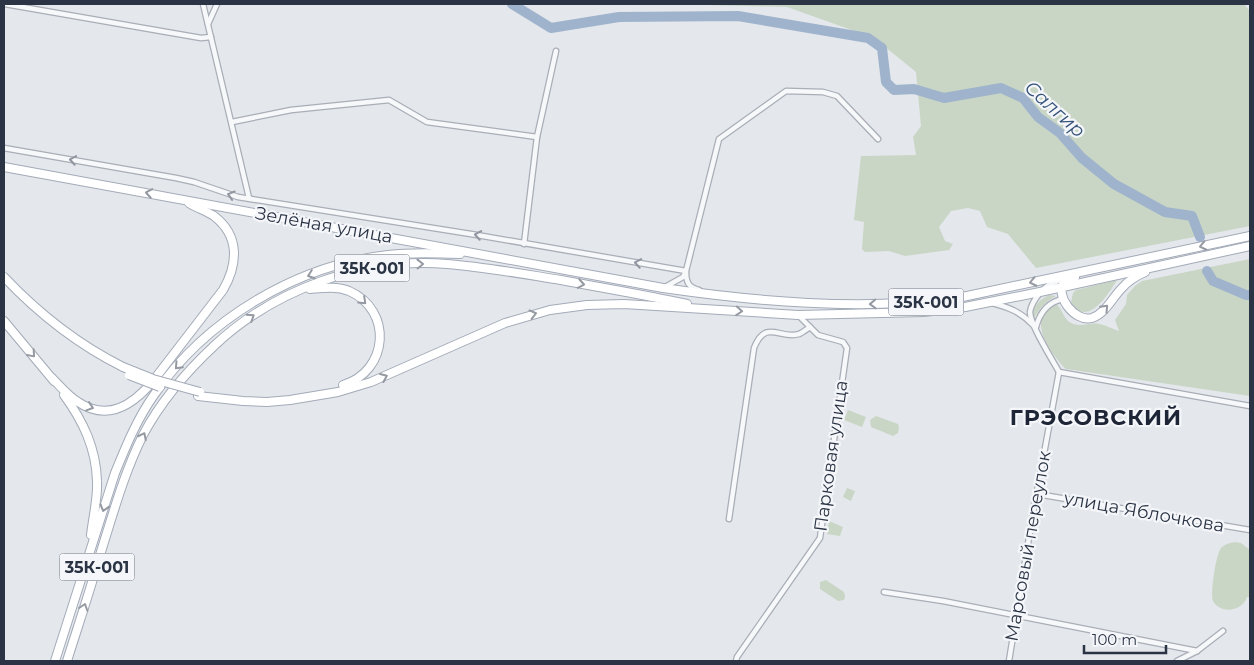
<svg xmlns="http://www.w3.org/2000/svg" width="1254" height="665" viewBox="0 0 1254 665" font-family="Montserrat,sans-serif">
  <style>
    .green { fill: #c9d6c5 }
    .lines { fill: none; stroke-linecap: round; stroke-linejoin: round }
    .river { stroke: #9fb4cc; stroke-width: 10 }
    .street-casing { stroke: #a9aeb7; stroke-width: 7 }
    .primary-casing { stroke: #a3abb8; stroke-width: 10 }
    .street { stroke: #f7f8fa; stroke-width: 4.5 }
    .primary { stroke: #fff; stroke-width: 8 }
    .primary-bridge-casing { stroke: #a3abb8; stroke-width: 10; stroke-linecap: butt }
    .primary-bridge { stroke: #fff; stroke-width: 8 }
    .oneway { stroke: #9196a0 }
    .oneway2 { stroke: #959aa2 }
    .labels { text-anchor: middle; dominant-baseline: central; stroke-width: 4.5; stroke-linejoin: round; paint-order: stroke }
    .shield { fill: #f4f6f9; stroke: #676e7b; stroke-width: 1 }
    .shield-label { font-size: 16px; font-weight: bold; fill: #2b3445 }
    .street-label { font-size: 18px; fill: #2b3445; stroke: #f4f6f9 }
    .water-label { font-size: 19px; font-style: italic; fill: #34527a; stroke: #f4f6f9 }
    .district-label { font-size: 22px; font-weight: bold; letter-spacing: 1px; fill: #1d2536; stroke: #f4f6f9 }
  </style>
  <rect width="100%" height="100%" fill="#e4e7ec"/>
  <g class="green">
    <path d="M672,4H1244L1250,11V226L1036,268L1008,234L987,227L980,211L968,208L951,211L939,227L945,241L953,244L949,250L905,256L889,251L865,252L862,249L864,222L854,220L861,156L916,155L913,137L921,126L916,72L874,38L787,7Z"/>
    <path d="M1250,259V396L1066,369C1051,354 1024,317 1056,304C1063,309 1063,319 1071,323C1082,328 1090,322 1099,324C1106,325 1113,329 1119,331L1115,320L1126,304L1127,295L1135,286L1142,281Z"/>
    <path d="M1117,280C1108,295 1086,329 1071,302L1073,293L1076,290Z"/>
    <path d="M1049,295L1056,296C1045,302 1040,308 1034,318C1031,307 1039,300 1049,295Z"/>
    <path d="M848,410L866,417L862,427L844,420Z"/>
    <path d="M876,416L898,424L899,427L898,433L893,436L871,427L870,420Z"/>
    <path d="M847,488L855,491L851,501L843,497Z"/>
    <path d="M829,521L843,527L840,536L827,534Z"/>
    <path d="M1235,542L1241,543L1250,550V597H1247C1243,611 1221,615 1213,601C1210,594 1216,554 1221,548C1225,544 1230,543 1235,542Z"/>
    <path d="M826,580L844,592L845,597L844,600L838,601L820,589V582Z"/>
  </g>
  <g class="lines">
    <g class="river">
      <path d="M512,4L551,28L619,17L738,16L868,38L882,48L886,82L894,90L914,89L944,98L1001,88L1023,98L1038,117L1060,133L1082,158L1114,184L1165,212L1192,216L1200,237"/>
      <path d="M1207,271L1213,281L1246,295H1250"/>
    </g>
    <g class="street-casing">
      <g id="street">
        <path d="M5,4L201,38L211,37"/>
        <path d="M203,4L249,198"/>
        <path d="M208,24L217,4"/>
        <path d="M232,122L291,110L389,100L427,122L537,137"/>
        <path d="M4,148L176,178L194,182L238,197L477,235L686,271L683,277L665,287"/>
        <path d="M524,244L537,137L556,51"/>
        <path d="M699,290C688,287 686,282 686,271L719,139L786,91L823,92L837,96L878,139"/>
        <path d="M992,303C1008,307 1021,312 1033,325"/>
        <path d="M1036,327C1040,312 1048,302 1063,299"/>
        <path d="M1059,372L1250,406"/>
        <path d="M1059,372C1052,359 1030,325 1030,312C1031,305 1035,299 1039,294C1045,286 1055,281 1065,279"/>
        <path d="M1037,494L1250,530"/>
        <path d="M729,519L754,348C766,318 780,340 799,334C803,332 807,329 810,327"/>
        <path d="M884,592L943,601L1197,651"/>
        <path d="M736,661L737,657L820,538L847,348L843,342L818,335L798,315"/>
        <path d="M1009,661L1032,519L1059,372"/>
        <path d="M1177,661L1197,651L1223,631"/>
      </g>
    </g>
    <g class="primary-casing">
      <g id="primary">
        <path d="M4,167L663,288C760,302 856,310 953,299L1250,236"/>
        <path d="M4,277C39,314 77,344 123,367"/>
        <path d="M1075,277C1071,278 1067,279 1065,282C1053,294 1075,323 1092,318C1106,313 1112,298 1122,288C1128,281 1136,276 1145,272"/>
        <path d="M310,289C323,288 336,286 349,291C393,310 389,371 343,385"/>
        <path d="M4,321L54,381"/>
        <path d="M52,378C60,386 68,396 78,402C108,422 133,405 153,381L223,290C238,264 240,236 214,216C206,211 197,208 189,203"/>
        <path d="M64,395C83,421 96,448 97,481C98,498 93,517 91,535"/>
        <path d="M198,396L243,401L267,402L290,400L338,392L371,382L505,323L550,310L587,305L624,304L798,315L924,312L965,307L1040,292L1250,246"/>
        <path d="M55,661L115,473C126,446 137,419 154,395C206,319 297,265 388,255C412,252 436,253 460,254"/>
        <path d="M67,661C78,626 90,591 100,555C113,514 124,473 143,435C161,401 187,371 215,345C275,289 364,257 447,264C485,267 523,274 561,280C603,288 645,295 687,304"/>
      </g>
    </g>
    <use href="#street" class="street"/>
    <use href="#primary" class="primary"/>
    <g class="primary-bridge-casing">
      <g id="primary-bridge">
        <path d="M123,367L153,379L200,392"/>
        <path d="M129,375L160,387"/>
      </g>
    </g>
    <use href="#primary-bridge" class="primary-bridge"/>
  </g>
  <defs><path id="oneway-chevron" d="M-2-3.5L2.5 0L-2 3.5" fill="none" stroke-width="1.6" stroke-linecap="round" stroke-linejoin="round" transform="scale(1.25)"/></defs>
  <g class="oneway">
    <use href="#oneway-chevron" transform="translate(73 160) rotate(-170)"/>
    <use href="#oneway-chevron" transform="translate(231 195) rotate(-163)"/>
    <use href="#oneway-chevron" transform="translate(478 235) rotate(-170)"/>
    <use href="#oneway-chevron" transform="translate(638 263) rotate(-170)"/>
  </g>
  <g class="oneway2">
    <use href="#oneway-chevron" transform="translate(149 193) rotate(-170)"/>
    <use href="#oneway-chevron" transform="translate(1203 246) rotate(168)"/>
    <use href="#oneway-chevron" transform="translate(420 264) rotate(-1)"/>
    <use href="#oneway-chevron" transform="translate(311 275) rotate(160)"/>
    <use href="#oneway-chevron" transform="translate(1033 282) rotate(168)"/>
    <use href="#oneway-chevron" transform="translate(581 284) rotate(10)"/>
    <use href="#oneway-chevron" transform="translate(363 301) rotate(43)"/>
    <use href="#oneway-chevron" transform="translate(873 304) rotate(178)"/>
    <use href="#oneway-chevron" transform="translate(1105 308) rotate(-47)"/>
    <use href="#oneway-chevron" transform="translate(739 311) rotate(4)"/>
    <use href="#oneway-chevron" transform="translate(533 314) rotate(-14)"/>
    <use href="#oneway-chevron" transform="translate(251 317) rotate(-33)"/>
    <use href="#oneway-chevron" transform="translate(32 354) rotate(49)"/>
    <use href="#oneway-chevron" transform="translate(178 366) rotate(133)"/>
    <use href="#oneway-chevron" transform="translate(384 377) rotate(-23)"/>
    <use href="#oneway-chevron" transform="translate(90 407) rotate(18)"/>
    <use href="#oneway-chevron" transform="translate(143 436) rotate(-63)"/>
    <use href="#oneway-chevron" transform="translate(104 508) rotate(107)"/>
    <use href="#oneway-chevron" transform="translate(84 607) rotate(-72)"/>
  </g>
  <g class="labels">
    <g class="shield">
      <rect x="334.5" y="254.5" width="75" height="27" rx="4"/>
      <rect x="888.5" y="288.5" width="75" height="27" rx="4"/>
      <rect x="59.5" y="553.5" width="75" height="27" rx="4"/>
    </g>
    <g class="shield-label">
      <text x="372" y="268">35К-001</text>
      <text x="926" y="302">35К-001</text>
      <text x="97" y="567">35К-001</text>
    </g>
    <g class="street-label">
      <text transform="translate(324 225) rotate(10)">Зелёная улица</text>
      <text transform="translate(831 456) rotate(-82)">Парковая улица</text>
      <text transform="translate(1144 512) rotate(10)">улица Яблочкова</text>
      <text transform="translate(1028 546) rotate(-80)">Марсовый переулок</text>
    </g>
    <g class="water-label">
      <text transform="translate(1055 109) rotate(42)">Салгир</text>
    </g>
    <g class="district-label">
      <text x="1096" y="417">ГРЭСОВСКИЙ</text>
    </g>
  </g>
  <rect width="1254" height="665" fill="none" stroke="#2b3445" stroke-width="10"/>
  <path d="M1084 645v8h82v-8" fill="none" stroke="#2b3445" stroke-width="2.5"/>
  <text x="1092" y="645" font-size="15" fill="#2b3445" stroke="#f4f6f9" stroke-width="4" paint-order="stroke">100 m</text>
</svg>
